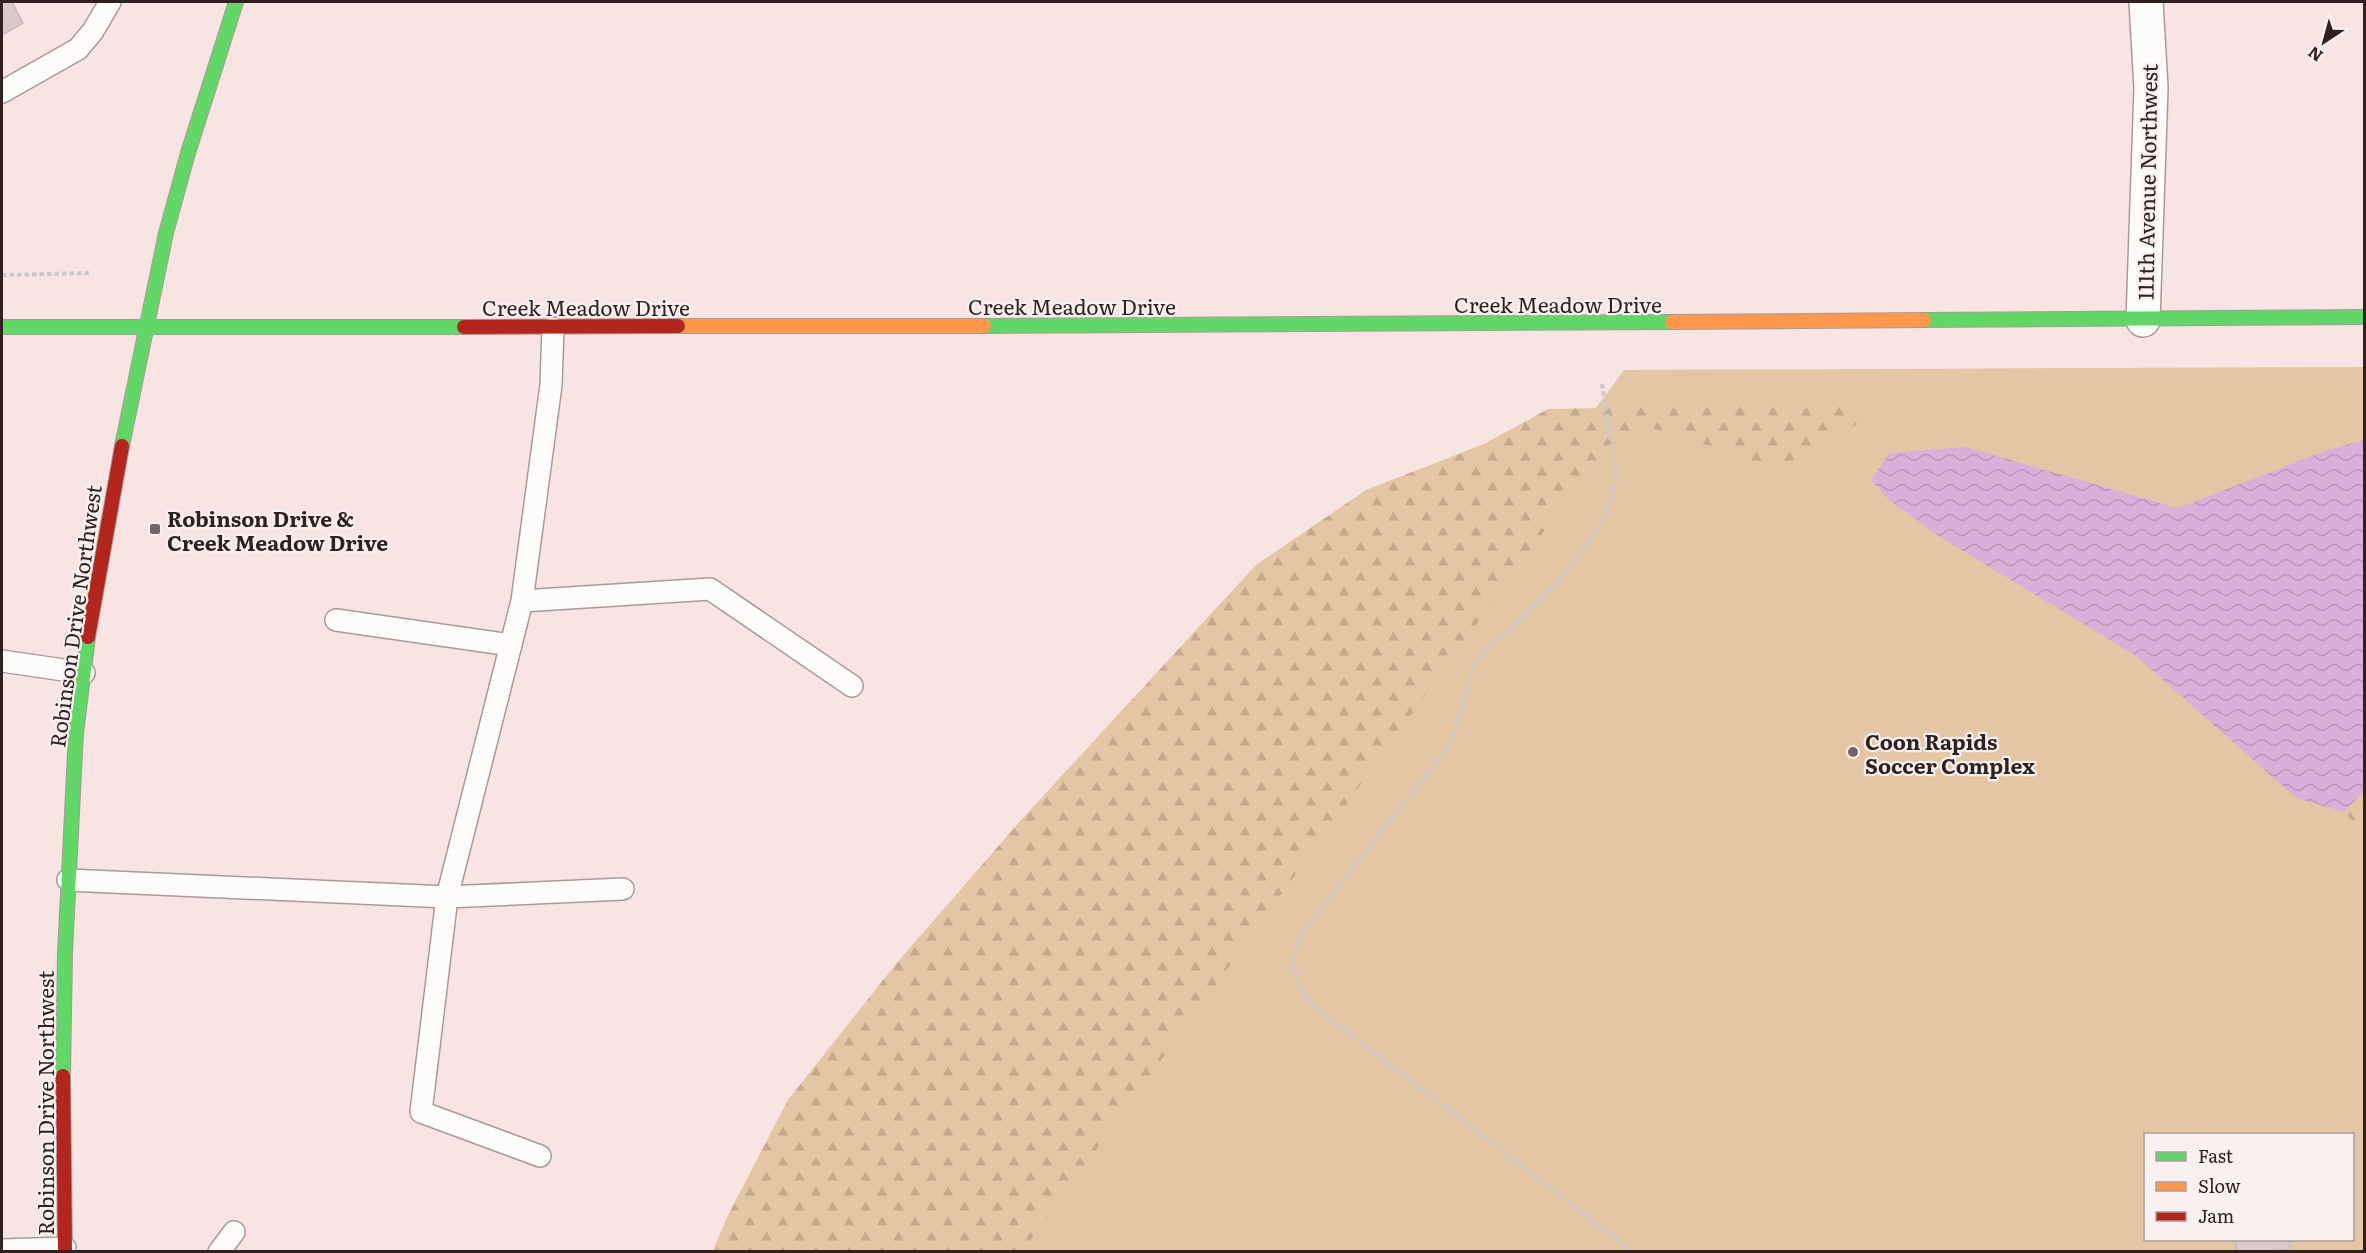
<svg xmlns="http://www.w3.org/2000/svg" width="2366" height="1253" viewBox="0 0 2366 1253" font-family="Literata,serif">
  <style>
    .green { fill: #e3c6a4; fill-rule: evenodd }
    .forest { fill: url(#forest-firs) }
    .water { fill: url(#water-waves) }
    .building { fill: #d9cacc; stroke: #c8b9bb; stroke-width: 1.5 }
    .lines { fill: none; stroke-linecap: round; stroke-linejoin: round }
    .lane-casing { stroke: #a99a99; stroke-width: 24 }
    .street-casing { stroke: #a99a99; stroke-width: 36 }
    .fast-casing { stroke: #a99a99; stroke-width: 16 }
    .slow-casing { stroke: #a99a99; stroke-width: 16 }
    .jam-casing { stroke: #a99a99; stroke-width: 16 }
    .path { stroke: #cec7c7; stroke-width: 4; stroke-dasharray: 4.5 3; stroke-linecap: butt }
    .lane { stroke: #fefbfb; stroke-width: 21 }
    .street { stroke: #fefbfb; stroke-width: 33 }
    .fast { stroke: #63d668; stroke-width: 14 }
    .slow { stroke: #ff974d; stroke-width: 14 }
    .jam { stroke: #b3261e; stroke-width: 14 }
    .poi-dot { fill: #766564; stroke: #f9f0f0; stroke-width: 2 }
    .labels { text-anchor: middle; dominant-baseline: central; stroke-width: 4.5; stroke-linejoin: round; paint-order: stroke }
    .street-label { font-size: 21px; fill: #302020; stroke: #f9f0f0 }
    .poi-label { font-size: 21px; font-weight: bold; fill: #302020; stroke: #f9f0f0; text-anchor: start }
  </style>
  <defs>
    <pattern id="forest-firs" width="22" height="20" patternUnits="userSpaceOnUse" patternTransform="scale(1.5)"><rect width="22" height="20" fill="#e3c6a4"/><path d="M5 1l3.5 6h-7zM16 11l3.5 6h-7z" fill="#c3aa8d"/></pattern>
    <pattern id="water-waves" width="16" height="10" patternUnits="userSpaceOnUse" patternTransform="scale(1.5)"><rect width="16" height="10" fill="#d8b0d9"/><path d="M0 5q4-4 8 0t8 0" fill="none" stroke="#ba97ba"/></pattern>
  </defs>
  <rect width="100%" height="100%" fill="#f7e4e3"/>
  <path class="green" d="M2364,367V1251L972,1252L1624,370ZM2146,1134H2352V1240H2146Z"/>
  <g class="forest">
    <path d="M1868,403L1857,424L1813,456L1767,466L1732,453L1649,427L1578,484L1023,1251H713L727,1217L788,1100L895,965L1021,820L1256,565L1366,490L1484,444L1548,409Z"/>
    <path d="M2364,791V827L2352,821L2344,812Z"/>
  </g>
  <path class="water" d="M2364,440V791L2344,812L2296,798L2136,656L1937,535L1889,500L1871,480L1890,453L1965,447L2178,508L2322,452Z"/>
  <g class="building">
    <path d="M2,2H12L23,23L2,35Z"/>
    <path d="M2236,1240H2289L2290,1250L2237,1252Z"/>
  </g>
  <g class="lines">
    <g class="lane-casing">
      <g id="lane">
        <path d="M2,92L78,49L93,31L110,2"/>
        <path d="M522,601L710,589L852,686"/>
        <path d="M336,620L511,645"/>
        <path d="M2,661L84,673"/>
        <path d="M68,880L447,897L623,889"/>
        <path d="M540,1156L421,1112L447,897L522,601L551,385L553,328"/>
        <path d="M2,1250L65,1248"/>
        <path d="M219,1252L234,1232"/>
      </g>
    </g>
    <g class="street-casing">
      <path id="street" d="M2143,320L2151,88L2146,2"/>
    </g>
    <g class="fast-casing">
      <g id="fast">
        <path d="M1924,320L2364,317"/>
        <path d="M984,326L1672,322"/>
        <path d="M2,327H464"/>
        <path d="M122,446L166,233L188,153L236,2"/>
        <path d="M63,1076L65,953L76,733L88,637"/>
      </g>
    </g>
    <g class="slow-casing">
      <g id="slow">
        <path d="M1672,322L1924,320"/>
        <path d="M678,326H984"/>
      </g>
    </g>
    <g class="jam-casing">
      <g id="jam">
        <path d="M464,327L678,326"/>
        <path d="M88,637L122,446"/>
        <path d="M63,1076L65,1252"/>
      </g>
    </g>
    <g class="path">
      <path d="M2,275L92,273"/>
      <path d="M1602,384L1616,473L1612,501L1600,526L1577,558L1549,592L1514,627L1487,646L1474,664L1456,730L1443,754L1303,932C1287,965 1292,980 1315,1007L1634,1252"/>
    </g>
    <use href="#lane" class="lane"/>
    <use href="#street" class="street"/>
    <use href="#fast" class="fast"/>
    <use href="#slow" class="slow"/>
    <use href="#jam" class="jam"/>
  </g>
  <g class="poi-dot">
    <rect x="149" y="523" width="12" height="12" rx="3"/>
    <circle cx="1853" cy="752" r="6"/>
  </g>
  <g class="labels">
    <g class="street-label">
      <text transform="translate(2146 182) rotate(-89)">111th Avenue Northwest</text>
      <text x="1558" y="303">Creek Meadow Drive</text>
      <text x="1072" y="305">Creek Meadow Drive</text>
      <text x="586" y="306">Creek Meadow Drive</text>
      <text transform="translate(74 616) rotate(-82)">Robinson Drive Northwest</text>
      <text transform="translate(44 1103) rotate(-90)">Robinson Drive Northwest</text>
    </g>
    <g class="poi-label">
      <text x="167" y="517">Robinson Drive &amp;<tspan x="167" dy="24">Creek Meadow Drive</tspan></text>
      <text x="1865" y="740">Coon Rapids<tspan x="1865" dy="24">Soccer Complex</tspan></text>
    </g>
  </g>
  <rect width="2366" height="1253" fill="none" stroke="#302020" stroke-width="6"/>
  <rect x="2144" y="1133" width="210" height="108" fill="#f9f0f0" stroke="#a99d9d" stroke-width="1.5"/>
  <rect x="2156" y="1152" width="30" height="9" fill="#63d668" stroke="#a99d9d" stroke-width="1.5"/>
  <text x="2198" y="1163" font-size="18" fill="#302020">Fast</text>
  <rect x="2156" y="1182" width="30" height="9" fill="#ff974d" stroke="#a99d9d" stroke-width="1.5"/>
  <text x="2198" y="1193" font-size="18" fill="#302020">Slow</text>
  <rect x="2156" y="1212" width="30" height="9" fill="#b3261e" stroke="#a99d9d" stroke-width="1.5"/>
  <text x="2198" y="1223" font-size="18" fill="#302020">Jam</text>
  <g transform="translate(2324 42) rotate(216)" stroke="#f9f0f0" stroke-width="4.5" paint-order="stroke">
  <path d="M0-4.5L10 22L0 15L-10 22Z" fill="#302020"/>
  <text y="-9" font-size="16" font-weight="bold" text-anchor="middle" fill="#302020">N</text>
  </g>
</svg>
